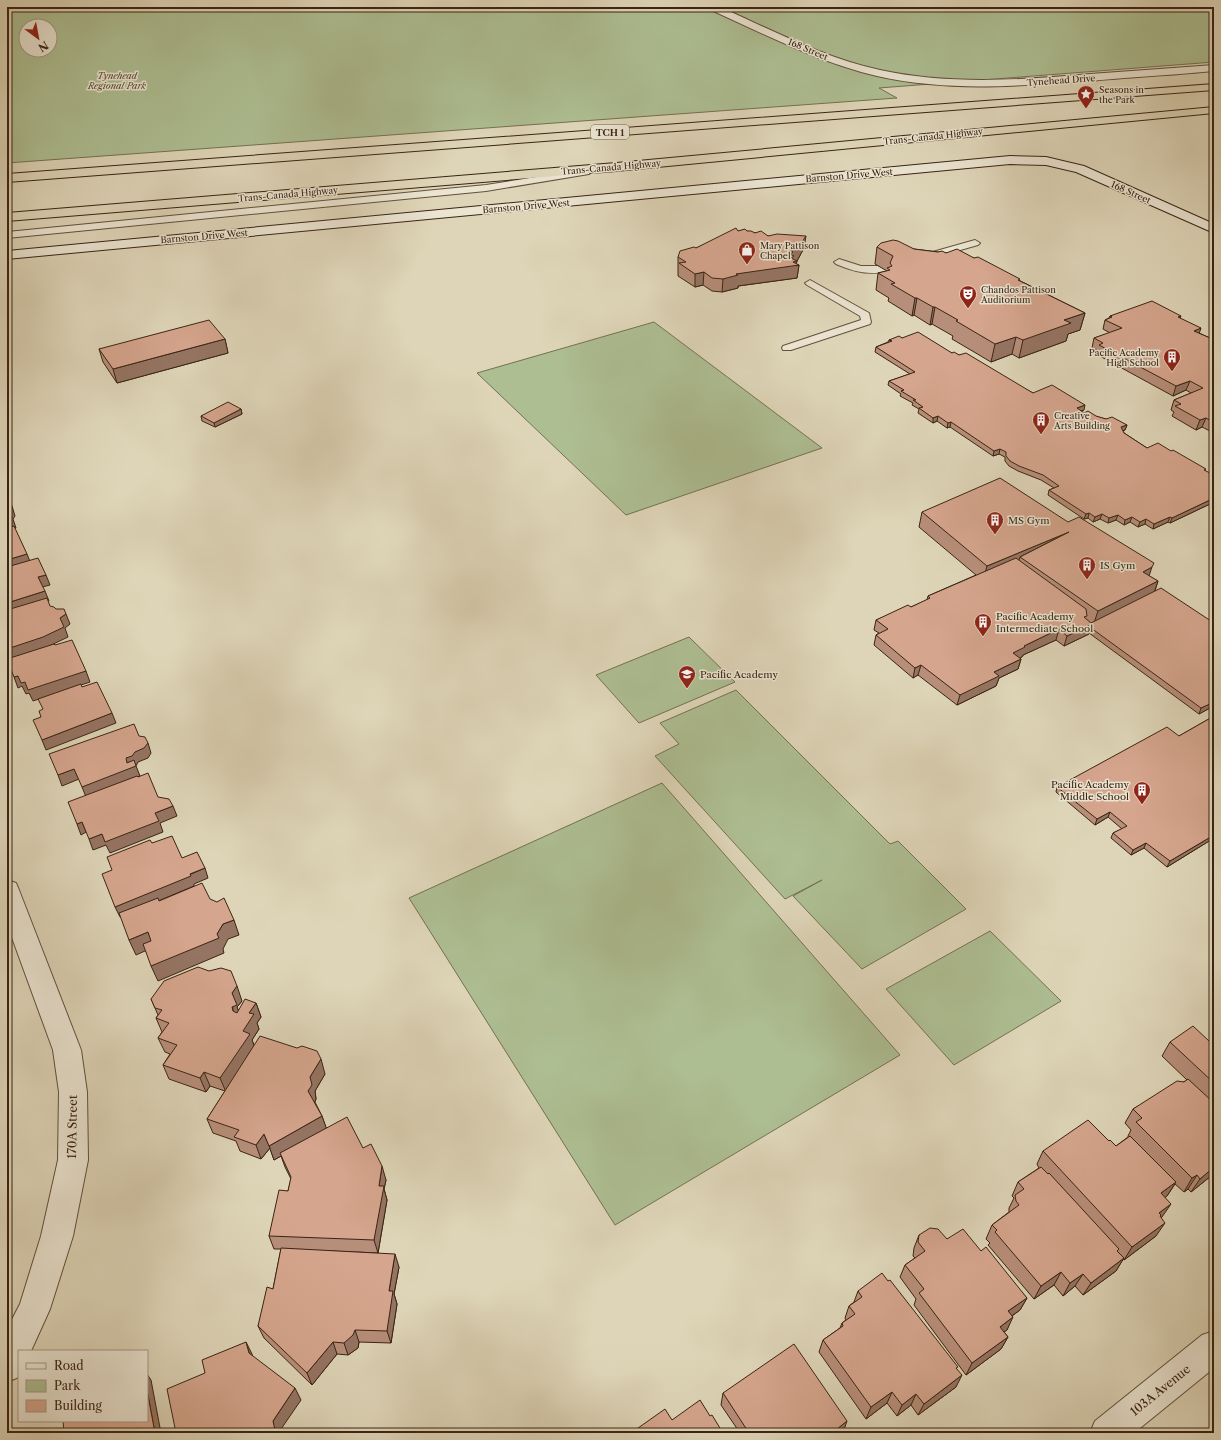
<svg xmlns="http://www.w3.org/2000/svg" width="1221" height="1440" viewBox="0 0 1221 1440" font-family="'Libre Caslon Text',serif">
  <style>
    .green { fill: #adbe92; stroke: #747152; fill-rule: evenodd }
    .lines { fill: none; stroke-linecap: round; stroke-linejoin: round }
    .lane-casing { stroke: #63503c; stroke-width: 2 }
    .street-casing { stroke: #63503c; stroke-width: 2 }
    .secondary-casing { stroke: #3a2413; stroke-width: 2 }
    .highway-casing { stroke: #3a2413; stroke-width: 2 }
    .lane { fill: #eae4d1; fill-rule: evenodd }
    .street { fill: #eae4d1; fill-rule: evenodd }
    .secondary { fill: #eae4d1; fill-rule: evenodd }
    .highway { fill: #ded5b8; fill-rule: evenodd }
    .wall { fill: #b78e79; stroke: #3a2413 }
    .shaded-wall { fill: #957463; stroke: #3a2413 }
    .building { fill: #d5a58d; stroke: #3a2413 }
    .labels { text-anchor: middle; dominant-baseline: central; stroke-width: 3; stroke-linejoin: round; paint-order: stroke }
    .far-street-label { font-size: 9px; fill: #3a2413; stroke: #eae4d1 }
    .far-park-label { font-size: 9px; font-style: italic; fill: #574a33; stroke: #eae4d1 }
    .far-poi-label { font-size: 9px; fill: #3a2413; stroke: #eae4d1; text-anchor: start }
    .shield { fill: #eae4d1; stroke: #6f5e4c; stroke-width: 1 }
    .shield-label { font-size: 9px; font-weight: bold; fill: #3a2413 }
    .poi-label { font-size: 10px; fill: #3a2413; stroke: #eae4d1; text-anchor: start }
    .near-street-label { font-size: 12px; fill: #3a2413; stroke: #eae4d1 }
  </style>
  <rect width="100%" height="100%" fill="#ded5b8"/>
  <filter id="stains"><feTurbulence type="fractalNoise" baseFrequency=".005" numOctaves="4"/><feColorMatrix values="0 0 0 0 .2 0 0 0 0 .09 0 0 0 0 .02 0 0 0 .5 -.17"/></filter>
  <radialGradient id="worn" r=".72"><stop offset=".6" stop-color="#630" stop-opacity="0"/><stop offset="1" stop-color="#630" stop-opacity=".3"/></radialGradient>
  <g class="green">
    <path d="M7,7H1214V62L879,88L897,98L7,163ZM26,26H50V50H26Z"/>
    <path d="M654,322L822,448L626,515L477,373Z"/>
    <path d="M689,637L735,682L639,723L596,675Z"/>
    <path d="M736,690L890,844L898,841L966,909L862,969L793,896L822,880L785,899L655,756L679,744L660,723Z"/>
    <path d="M662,783L900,1055L615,1225L409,898Z"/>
    <path d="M990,931L1061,1001L954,1065L886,989Z"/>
  </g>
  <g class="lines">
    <g class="lane-casing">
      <g id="lane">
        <path d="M586,169L590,172L589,174L486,191L7,238V232L486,185Z"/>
        <path d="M975,240L980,243L978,245L925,260L920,257L922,255Z"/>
        <path d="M839,259L861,266H884L889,269L887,271C869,276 852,271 836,264L834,262Z"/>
        <path d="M810,280L869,313L871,322L870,324L791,350H783L782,348L783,346L861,320L860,316L807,285L805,283Z"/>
      </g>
    </g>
    <g class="street-casing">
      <g id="street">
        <path d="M707,7H720C772,30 824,58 880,70C949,85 1020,80 1090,74C1132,71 1173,68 1214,65V71C1173,75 1132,77 1090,81C1019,86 947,92 877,76C818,62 764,34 709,9Z"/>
        <path d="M7,880L16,883L19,890L81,1050L87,1092L88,1160L73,1236L50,1309L31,1351H19V1377L7,1382V1329L20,1304L41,1236L58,1160L59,1092L53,1050L7,924Z"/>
        <path d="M1214,1331V1368L1134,1433H1090L1095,1421L1202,1335Z"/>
      </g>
    </g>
    <g class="secondary-casing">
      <path id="secondary" d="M1010,156L1046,157L1084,166L1214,224V233L1076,172L1046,165L1010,164L7,259V251Z"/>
    </g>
    <g class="highway-casing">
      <g id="highway">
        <path d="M1214,84V90L7,182V174Z"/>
        <path d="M1214,107V113L616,171L7,221V213L616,163Z"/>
      </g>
    </g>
    <use href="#lane" class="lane"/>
    <use href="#street" class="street"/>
    <use href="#secondary" class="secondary"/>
    <use href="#highway" class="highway"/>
  </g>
  <g class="wall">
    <path d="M738,231H747L768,236L804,248L797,261L796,264L799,265L797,278L738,286V288L722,292L712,291L703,285L695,287L678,276V257L696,248Z"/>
    <path d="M877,247L914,249L946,253L974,258L1085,313L1080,330L1068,334L1066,341L1019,358L1012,354L991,362L952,339L953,336L932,324L930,325L914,315L912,316L888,301L889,298L876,290L878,273L887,271L875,264Z"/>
    <path d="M1110,316H1181L1180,318L1199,333L1210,338L1214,339V429L1210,431L1202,427L1196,430L1172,416L1174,412L1171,410L1174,400L1191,393L1186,390L1173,396L1096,354L1097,350L1092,348L1094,338L1110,333L1103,329L1105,320L1109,318Z"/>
    <path d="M902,338L959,355L1033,393L1084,410L1081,411L1084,413L1127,425L1125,430L1123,431L1124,433L1147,448L1206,471L1212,499L1210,504L1170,523L1168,522L1153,529L1145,524L1138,527L1130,522L1124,525L1116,520L1108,523L1100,519L1093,522L1088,518L1084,519L1048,495L1049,490L1054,488L1041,480L1018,471L1009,466L1005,461V457L999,454L993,456L950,427L947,428L937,421L933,423L918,413L919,409L912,405L913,403L900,396L901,394L888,385L889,381L910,374L875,352L876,347L888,342L889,340Z"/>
    <path d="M225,339L228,353L117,383L103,362L99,349Z"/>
    <path d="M241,409L242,414L215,427L202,421L201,416Z"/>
    <path d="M922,512L1149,576L1158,581L1155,591L1214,623V711L1210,708L1199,714L1089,633V634L1064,646L1056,640L1023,655L1022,657L1020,658L1021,659L1018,669L999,678L996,686L957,705L918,675L913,678L874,645L876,635L879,633L874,630L876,620L911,607L927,600L928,596L976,575L919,527Z"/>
    <path d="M1214,716V838L1167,867L1144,848L1131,855L1111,838L1113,833L1122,829L1108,817L1095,825L1056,792L1057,787L1179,736Z"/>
    <path d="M151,999L242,1001L237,1007L238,1010L256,1003L261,1017L257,1023L259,1029L252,1040L254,1045L325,1074L315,1091L316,1099L315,1102L322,1116L326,1128L363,1148L386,1180L384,1189L387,1200L378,1253L331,1251L399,1267L394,1294L397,1304L391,1343L359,1342L358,1348L348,1355L337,1354L312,1385L264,1338L258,1326L273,1289L281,1249H274L269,1236L288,1191L291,1179L285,1167L281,1156L274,1160L270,1148L261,1159L240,1151L236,1141L213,1133L207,1119L225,1091L210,1086L206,1092L169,1079L163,1065L170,1054L165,1052L158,1038L162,1032L156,1018L158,1015Z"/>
    <path d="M1213,1034H1214V1179L1211,1176L1191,1192L1188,1189L1184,1192L1175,1184L1167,1196L1165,1197L1162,1217L1161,1218L1156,1236L1124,1260L1123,1259L1116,1271L1083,1295L1075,1286L1063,1296L1054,1285L1034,1299L988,1245L990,1243L986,1239L992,1225L1009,1212V1208L1014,1198L1012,1196L1018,1182L1039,1168L1037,1164L1043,1151L1109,1141L1116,1146L1128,1137V1136L1131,1130L1125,1123L1133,1109L1187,1080L1162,1056L1170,1042L1209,1041Z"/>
    <path d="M919,1235L947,1239L981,1251L1027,1298L1020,1310L1012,1316L1007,1330L1004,1332L1008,1337L1001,1349L966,1375L914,1305L916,1299L900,1277L905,1265L915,1258L913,1256L914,1248Z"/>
    <path d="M858,1291L957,1369L956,1387L918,1415L911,1405L897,1416L887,1403L866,1419L819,1352L823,1340L840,1328L842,1323L846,1320L845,1318L849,1306L854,1302Z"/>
    <path d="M723,1393L843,1433H740L721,1405Z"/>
  </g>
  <g class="shaded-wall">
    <path d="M806,236L804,248L797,261L796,266L799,265L797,278L738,286V288L722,292L723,279L790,250Z"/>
    <path d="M704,272L703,285L695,287V274Z"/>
    <path d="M915,298H917L914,315L912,316Z"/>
    <path d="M933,307H935L932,324L930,325Z"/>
    <path d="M1085,313L1080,330L1068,334L1066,341L1019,358L1023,340L1064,320Z"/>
    <path d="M1201,328L1198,337L1194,331Z"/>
    <path d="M1016,337L1012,354L991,362L995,344Z"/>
    <path d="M225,339L228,353L117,383L113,369Z"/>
    <path d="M1190,381L1186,390L1173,396L1176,386Z"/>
    <path d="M1085,405L1084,410L1076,413L1077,408Z"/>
    <path d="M241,409L242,414L215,427L214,423Z"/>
    <path d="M938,416L937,421L933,423V418Z"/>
    <path d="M1206,418L1202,427L1196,430L1200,420Z"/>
    <path d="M1214,421V429L1210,431L1213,422Z"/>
    <path d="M951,422L950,427L947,428L948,423Z"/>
    <path d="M1127,425L1125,430L1119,432L1121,427Z"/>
    <path d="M1000,449L999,454L993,456L994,451Z"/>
    <path d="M1214,484V488L1208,491L1210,486Z"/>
    <path d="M1212,499L1210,504L1170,523L1172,518Z"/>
    <path d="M12,506L15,516L13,519L16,528L7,531V520L8,509Z"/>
    <path d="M1089,513L1088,518L1084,519L1086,514Z"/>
    <path d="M1102,514L1100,519L1093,522L1095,517Z"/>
    <path d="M1118,515L1116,520L1108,523L1109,518Z"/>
    <path d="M1132,517L1130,522L1124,525L1125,520Z"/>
    <path d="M1170,517L1168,522L1153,529L1154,524Z"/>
    <path d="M1146,519L1145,524L1138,527L1140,522Z"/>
    <path d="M1069,532L1020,557L1017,566L983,581L987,566Z"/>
    <path d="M27,554L31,564L7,572V560Z"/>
    <path d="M1152,567L1147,582L1143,572Z"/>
    <path d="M46,575L50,585L42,587L38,577Z"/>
    <path d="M1158,581L1153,596L1093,626L1098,611Z"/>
    <path d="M45,591L49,601L7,615V603Z"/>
    <path d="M66,614L70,624L65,628L68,637L47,647L7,660V649L60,618Z"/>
    <path d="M1092,624L1089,634L1064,646L1067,636Z"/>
    <path d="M1059,629L1056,640L1023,655L1022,657L1010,663L1013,653L1024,646Z"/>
    <path d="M1021,659L1018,669L999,678L996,686L957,705L960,695L994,672Z"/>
    <path d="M921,665L918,675L913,678L915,668Z"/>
    <path d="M86,671L90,682L33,701L29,693L26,694L22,686L18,688L14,677L18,676L25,682Z"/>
    <path d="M1212,703L1210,708L1199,714L1201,708Z"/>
    <path d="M112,713L116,723L46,750L42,740Z"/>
    <path d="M148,743L151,753L148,758L138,762L136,766L140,776L86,797L82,787Z"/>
    <path d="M74,769L79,779L62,786L58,775Z"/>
    <path d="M173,806L177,816L160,823L163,832L110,853L106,845L93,850L89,839Z"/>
    <path d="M1110,812L1108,817L1095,825L1097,819Z"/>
    <path d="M82,822L86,832L81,835L77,824Z"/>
    <path d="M1214,835V838L1167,867L1170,861Z"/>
    <path d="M1146,843L1144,848L1131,855L1133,850Z"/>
    <path d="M205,868L208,878L194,884V886L120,917L115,907Z"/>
    <path d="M234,920L239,935L228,939L223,949L224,953L158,981L151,966L217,934L223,924Z"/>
    <path d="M148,932L154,947L136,955L129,940Z"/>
    <path d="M237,986L242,1001L237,1007L242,1020L233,1011L232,993Z"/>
    <path d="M256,1003L261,1017L257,1023L259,1029L252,1040L255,1048L226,1092L220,1078L243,1031L249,1013Z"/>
    <path d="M321,1059L325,1074L315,1091L316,1099L313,1105L308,1091L310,1077Z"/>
    <path d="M204,1072L210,1086L206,1092L200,1078Z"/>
    <path d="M322,1116L327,1130L274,1160L269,1146Z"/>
    <path d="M264,1134L270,1148L261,1159L256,1145Z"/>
    <path d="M382,1166L386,1180L384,1189L387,1200L378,1253L374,1240L379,1186Z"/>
    <path d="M1214,1167V1172L1211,1176L1191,1192L1200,1179Z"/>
    <path d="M1197,1175L1188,1189L1184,1192L1192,1178Z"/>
    <path d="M1176,1182L1167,1196L1152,1207L1161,1193Z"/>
    <path d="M1171,1204L1162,1217L1157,1221L1159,1213Z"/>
    <path d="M1165,1223L1156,1236L1124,1260L1132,1247Z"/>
    <path d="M395,1254L399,1267L394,1294L397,1304L391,1343L387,1331L389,1291Z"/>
    <path d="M1124,1258L1116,1271L1083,1295L1091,1283Z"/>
    <path d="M1061,1272L1054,1285L1034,1299L1041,1286Z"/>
    <path d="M1083,1274L1075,1286L1063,1296L1070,1283Z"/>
    <path d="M1027,1298L1020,1310L1002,1323L1008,1311Z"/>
    <path d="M1013,1317L1007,1330L994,1339L1000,1327Z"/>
    <path d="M355,1330L359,1342L358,1348L348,1355L344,1343Z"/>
    <path d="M1008,1337L1001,1349L966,1375L972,1363Z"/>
    <path d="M246,1342L252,1354L255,1365L249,1353Z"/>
    <path d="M333,1342L337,1354L312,1385L307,1373Z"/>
    <path d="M147,1374L151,1380L161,1433H155L147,1390Z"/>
    <path d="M962,1375L956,1387L918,1415L924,1404Z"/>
    <path d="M295,1388L301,1400L279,1432V1433H273V1421Z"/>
    <path d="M892,1392L887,1403L866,1419L871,1407Z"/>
    <path d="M916,1394L911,1405L897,1416L902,1405Z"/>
    <path d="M847,1421L843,1433H832Z"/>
  </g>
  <g class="building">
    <path d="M736,228L738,231L745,229L747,231H751L755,233L761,231L768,236L777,234L806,236L798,248L790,250L793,252L790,254L794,256L791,258L797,261L793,262L799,265L736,274L738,275L723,279L712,278L704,272L695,274L679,263L686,262L678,257L680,251L694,247L696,248Z"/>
    <path d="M893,240L898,241L914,249L938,252L942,251L946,253L957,249L974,258L978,257L1020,279L1018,280L1085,313L1064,320L1071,323L1023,340L1016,337L995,344L956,321L958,320L935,307H933L917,298H915L891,284L895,283L878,273L890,270L887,268L892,266L890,263L893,256L877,247L881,243Z"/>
    <path d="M1152,301L1181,316L1178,317L1201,328L1194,331L1210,338H1212L1214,339V421L1213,422L1206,418L1200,420L1175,406L1181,404L1174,400L1203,388L1190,381L1176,386L1099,345L1103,343L1094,338L1122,328L1105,320L1112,317L1110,316Z"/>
    <path d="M209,320L225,339L113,369L99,349Z"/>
    <path d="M918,332L952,353L954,352L959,355L966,353L1033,393L1052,385L1085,405L1077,408L1084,413L1088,411L1096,416L1106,419L1112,417L1127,425L1121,427L1124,433L1147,448L1158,443L1171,451L1173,450L1206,469L1204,470L1214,475V484L1210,486L1212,499L1172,518L1170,517L1154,524L1146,519L1140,522L1132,517L1125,520L1118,515L1109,518L1102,514L1095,517L1089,513L1086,514L1049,490L1059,486L1043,475L1019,466L1010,461L1006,456V452L1000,449L994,451L951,422L948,423L938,416L933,418L919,408L923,407L913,400H916L901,391L904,390L889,381L915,372L876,347L892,341L889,340L899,336L902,338Z"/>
    <path d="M228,402L241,409L214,423L201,416Z"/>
    <path d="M1000,478L1068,522L1079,517L1154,563L1152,567L1143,572L1158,581L1098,611L1020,557L1069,532L987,566L922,512Z"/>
    <path d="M7,503H10L12,506L8,509L12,518L7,520Z"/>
    <path d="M14,526L27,554L7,560V528Z"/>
    <path d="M38,558L46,575L38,577L45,591L7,603V567Z"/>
    <path d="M1016,558L1086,609L1087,616L1084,617L1092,624L1067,636L1059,629L1024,646L1025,647L1013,653L1021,659L994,672L999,676L960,695L921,665L915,668L876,635L888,629L876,620L908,605L911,607L930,598L928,596Z"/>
    <path d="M1161,588L1214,623V704L1212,703L1201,708L1091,628L1092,624L1091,623Z"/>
    <path d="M47,598L50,606L54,607L56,609H64L66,614L60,618L64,627L43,637L7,649V630L12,629L11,628L7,629V610Z"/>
    <path d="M72,640L86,671L28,690L25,682L21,683L18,676L14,677L7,659L54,644L55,645Z"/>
    <path d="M97,682L112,713L42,740L33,720L41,717L39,711L43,709L38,699L81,684L82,687Z"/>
    <path d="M1214,716V835L1170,861L1146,843L1133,850L1113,833L1127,826L1110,812L1097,819L1057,787L1167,727L1179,736Z"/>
    <path d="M134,724L139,736L145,737L148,743L144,748L135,752L132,756L126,758L127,763L134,760L136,766L82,787L74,769L58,775L49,754Z"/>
    <path d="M148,773L158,797L169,799L173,806L155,813L159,821L105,842L102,834L89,839L82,822L77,824L68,802L137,776L138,777Z"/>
    <path d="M172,836L182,858L197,852L205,868L190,874L191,876L115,907L102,874L112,870L107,857L150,840L152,843Z"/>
    <path d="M202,883L210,899L217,902L224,898L234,920L223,924L217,934L219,938L151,966L143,944L151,941L148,932L129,940L119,913L158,898L159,901Z"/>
    <path d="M198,967L209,971L221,968L231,971L237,986L232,993L237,1005L232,1007L233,1011L237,1013L245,999L256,1003L249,1013L254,1014L243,1031L250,1034L220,1078L204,1072L200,1078L163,1065L177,1045L158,1038L169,1023L156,1018L162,1010L155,1008L151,999L164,981Z"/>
    <path d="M1193,1026L1209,1041L1214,1037V1083L1170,1042Z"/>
    <path d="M260,1036L297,1048L302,1046L317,1051L321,1059L310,1077L312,1085L308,1091L322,1116L269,1146L264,1134L256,1145L234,1137L239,1130L207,1119Z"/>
    <path d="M1188,1079L1214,1103V1167L1200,1179L1197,1175L1192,1178L1136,1122L1142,1118L1133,1109L1177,1081L1184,1082Z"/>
    <path d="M347,1117L363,1148L371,1144L382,1166L379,1186H384L374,1240L269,1236L279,1190L288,1191L291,1177L280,1153Z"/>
    <path d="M1088,1120L1109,1141L1110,1140L1116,1146L1130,1136L1176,1182L1161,1193L1171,1204L1159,1213L1161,1215L1160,1216L1165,1223L1132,1247L1043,1151Z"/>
    <path d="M1041,1167L1048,1174L1049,1173L1119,1249L1117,1251L1124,1258L1091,1283L1083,1274L1070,1283L1061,1272L1041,1286L995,1232L997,1230L992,1225L1019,1205L1016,1201L1015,1195L1024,1189L1018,1182Z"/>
    <path d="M930,1228L938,1229L947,1239L963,1229L981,1251L986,1247L1027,1298L1008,1311L1013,1317L1000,1327L1008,1337L972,1363L919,1293L924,1289L905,1265L925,1251L918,1242L919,1235Z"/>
    <path d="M281,1248L395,1254L389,1291H393L387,1331L355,1330L353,1335L344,1343L333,1342L307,1373L258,1326L267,1287L273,1289Z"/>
    <path d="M882,1273L888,1281L890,1280L958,1367L956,1368L962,1375L924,1404L916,1394L902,1405L892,1392L871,1407L823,1340L843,1326L842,1323L855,1314L849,1306L862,1297L858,1291Z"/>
    <path d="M246,1342L249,1353L295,1388L273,1421L275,1430L273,1433H176L167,1389L205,1373L202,1360Z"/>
    <path d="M794,1344L847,1421L832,1433H749L723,1393Z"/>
    <path d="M147,1390L155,1433H64L63,1421H147Z"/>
    <path d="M700,1400L710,1416L712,1415L723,1433H631L665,1409L672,1420Z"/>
  </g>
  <defs>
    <g id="sight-pin" transform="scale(0.9)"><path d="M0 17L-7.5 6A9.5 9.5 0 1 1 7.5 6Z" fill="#8f2418" stroke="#eae4d1"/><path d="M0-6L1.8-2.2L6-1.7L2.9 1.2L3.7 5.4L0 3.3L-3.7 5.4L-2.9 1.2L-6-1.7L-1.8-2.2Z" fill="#fff"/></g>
    <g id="shop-pin" transform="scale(0.9)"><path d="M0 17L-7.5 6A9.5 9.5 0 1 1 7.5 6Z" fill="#8f2418" stroke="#eae4d1"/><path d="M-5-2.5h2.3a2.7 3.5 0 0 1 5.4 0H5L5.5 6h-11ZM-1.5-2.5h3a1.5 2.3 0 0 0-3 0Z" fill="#fff"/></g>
    <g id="theatre-pin" transform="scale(0.9)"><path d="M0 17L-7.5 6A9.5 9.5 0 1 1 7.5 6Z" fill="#8f2418" stroke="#eae4d1"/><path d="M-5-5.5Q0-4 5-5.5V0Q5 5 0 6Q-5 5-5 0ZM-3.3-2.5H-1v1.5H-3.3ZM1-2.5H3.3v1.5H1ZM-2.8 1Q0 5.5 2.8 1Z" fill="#fff"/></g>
    <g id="building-pin" transform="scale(0.9)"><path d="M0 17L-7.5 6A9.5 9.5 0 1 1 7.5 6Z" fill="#8f2418" stroke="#eae4d1"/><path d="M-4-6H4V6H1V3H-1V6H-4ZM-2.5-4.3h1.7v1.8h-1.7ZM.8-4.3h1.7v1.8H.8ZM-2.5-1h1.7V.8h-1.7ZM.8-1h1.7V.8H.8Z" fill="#fff"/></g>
    <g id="school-pin" transform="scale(0.9)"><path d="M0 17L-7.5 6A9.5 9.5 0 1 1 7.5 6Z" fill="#8f2418" stroke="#eae4d1"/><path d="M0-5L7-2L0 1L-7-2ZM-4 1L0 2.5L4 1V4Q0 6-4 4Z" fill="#fff"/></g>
  </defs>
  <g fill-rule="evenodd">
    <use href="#sight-pin" x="1086" y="94"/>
    <use href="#shop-pin" x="747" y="250"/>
    <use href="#theatre-pin" x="968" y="294"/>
    <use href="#building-pin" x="1172" y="357"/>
    <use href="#building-pin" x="1041" y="420"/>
    <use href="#building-pin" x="995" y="520"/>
    <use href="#building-pin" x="1087" y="565"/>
    <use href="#building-pin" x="983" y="622"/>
    <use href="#school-pin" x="687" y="674"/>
    <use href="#building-pin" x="1142" y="790"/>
  </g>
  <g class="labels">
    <g class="far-street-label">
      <text transform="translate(808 49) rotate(23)">168 Street</text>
      <text transform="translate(1061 80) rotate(-4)">Tynehead Drive</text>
      <text transform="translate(933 136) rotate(-6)">Trans-Canada Highway</text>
      <text transform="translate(611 167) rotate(-5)">Trans-Canada Highway</text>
      <text transform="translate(849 175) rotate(-5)">Barnston Drive West</text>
      <text transform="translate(1131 192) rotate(24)">168 Street</text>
      <text transform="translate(288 194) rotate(-5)">Trans-Canada Highway</text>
      <text transform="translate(526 206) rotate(-5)">Barnston Drive West</text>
      <text transform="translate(204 236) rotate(-5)">Barnston Drive West</text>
    </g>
    <g class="far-park-label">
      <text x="117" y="75">Tynehead<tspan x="117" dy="10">Regional Park</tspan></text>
    </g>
    <g class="far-poi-label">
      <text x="1099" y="89">Seasons in<tspan x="1099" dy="10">the Park</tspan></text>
      <text x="760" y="245">Mary Pattison<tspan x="760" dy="10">Chapel</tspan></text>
      <text x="981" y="289">Chandos Pattison<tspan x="981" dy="10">Auditorium</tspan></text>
      <text x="1159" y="352" text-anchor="end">Pacific Academy<tspan x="1159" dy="10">High School</tspan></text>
      <text x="1054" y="415">Creative<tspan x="1054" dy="10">Arts Building</tspan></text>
    </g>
    <rect class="shield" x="591" y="125" width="38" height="14" rx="3"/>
    <g class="shield-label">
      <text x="610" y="132">TCH 1</text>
    </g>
    <g class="poi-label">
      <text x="1008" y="520">MS Gym</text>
      <text x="1100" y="565">IS Gym</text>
      <text x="996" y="616">Pacific Academy<tspan x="996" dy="12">Intermediate School</tspan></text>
      <text x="700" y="674">Pacific Academy</text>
      <text x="1129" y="784" text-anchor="end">Pacific Academy<tspan x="1129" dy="12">Middle School</tspan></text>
    </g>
    <g class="near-street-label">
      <text transform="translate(72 1127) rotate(-89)">170A Street</text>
      <text transform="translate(1160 1390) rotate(-39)">103A Avenue</text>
    </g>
  </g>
  <rect width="1221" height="1440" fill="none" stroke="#ded5b8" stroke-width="24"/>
  <rect x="8" y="8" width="1205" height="1424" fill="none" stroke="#3a2413" stroke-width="2"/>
  <rect x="12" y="12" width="1197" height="1416" fill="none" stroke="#3a2413"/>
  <rect x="18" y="1350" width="130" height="72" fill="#eae4d1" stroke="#a49785"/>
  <rect x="26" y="1363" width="20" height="6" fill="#eae4d1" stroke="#a49785"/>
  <text x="54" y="1370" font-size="12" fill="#3a2413">Road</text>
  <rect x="26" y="1380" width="20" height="12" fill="#adbe92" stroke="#a49785"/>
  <text x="54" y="1390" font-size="12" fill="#3a2413">Park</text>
  <rect x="26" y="1400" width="20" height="12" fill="#d5a58d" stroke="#a49785"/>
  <text x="54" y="1410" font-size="12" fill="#3a2413">Building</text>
  <g transform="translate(38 38) rotate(148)"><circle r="19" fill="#eae4d1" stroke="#a49785"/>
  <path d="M0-3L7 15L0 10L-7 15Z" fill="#8f2418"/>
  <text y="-6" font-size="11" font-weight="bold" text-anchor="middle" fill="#3a2413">N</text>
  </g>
  <rect width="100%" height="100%" filter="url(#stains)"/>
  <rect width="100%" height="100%" fill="url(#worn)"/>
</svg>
